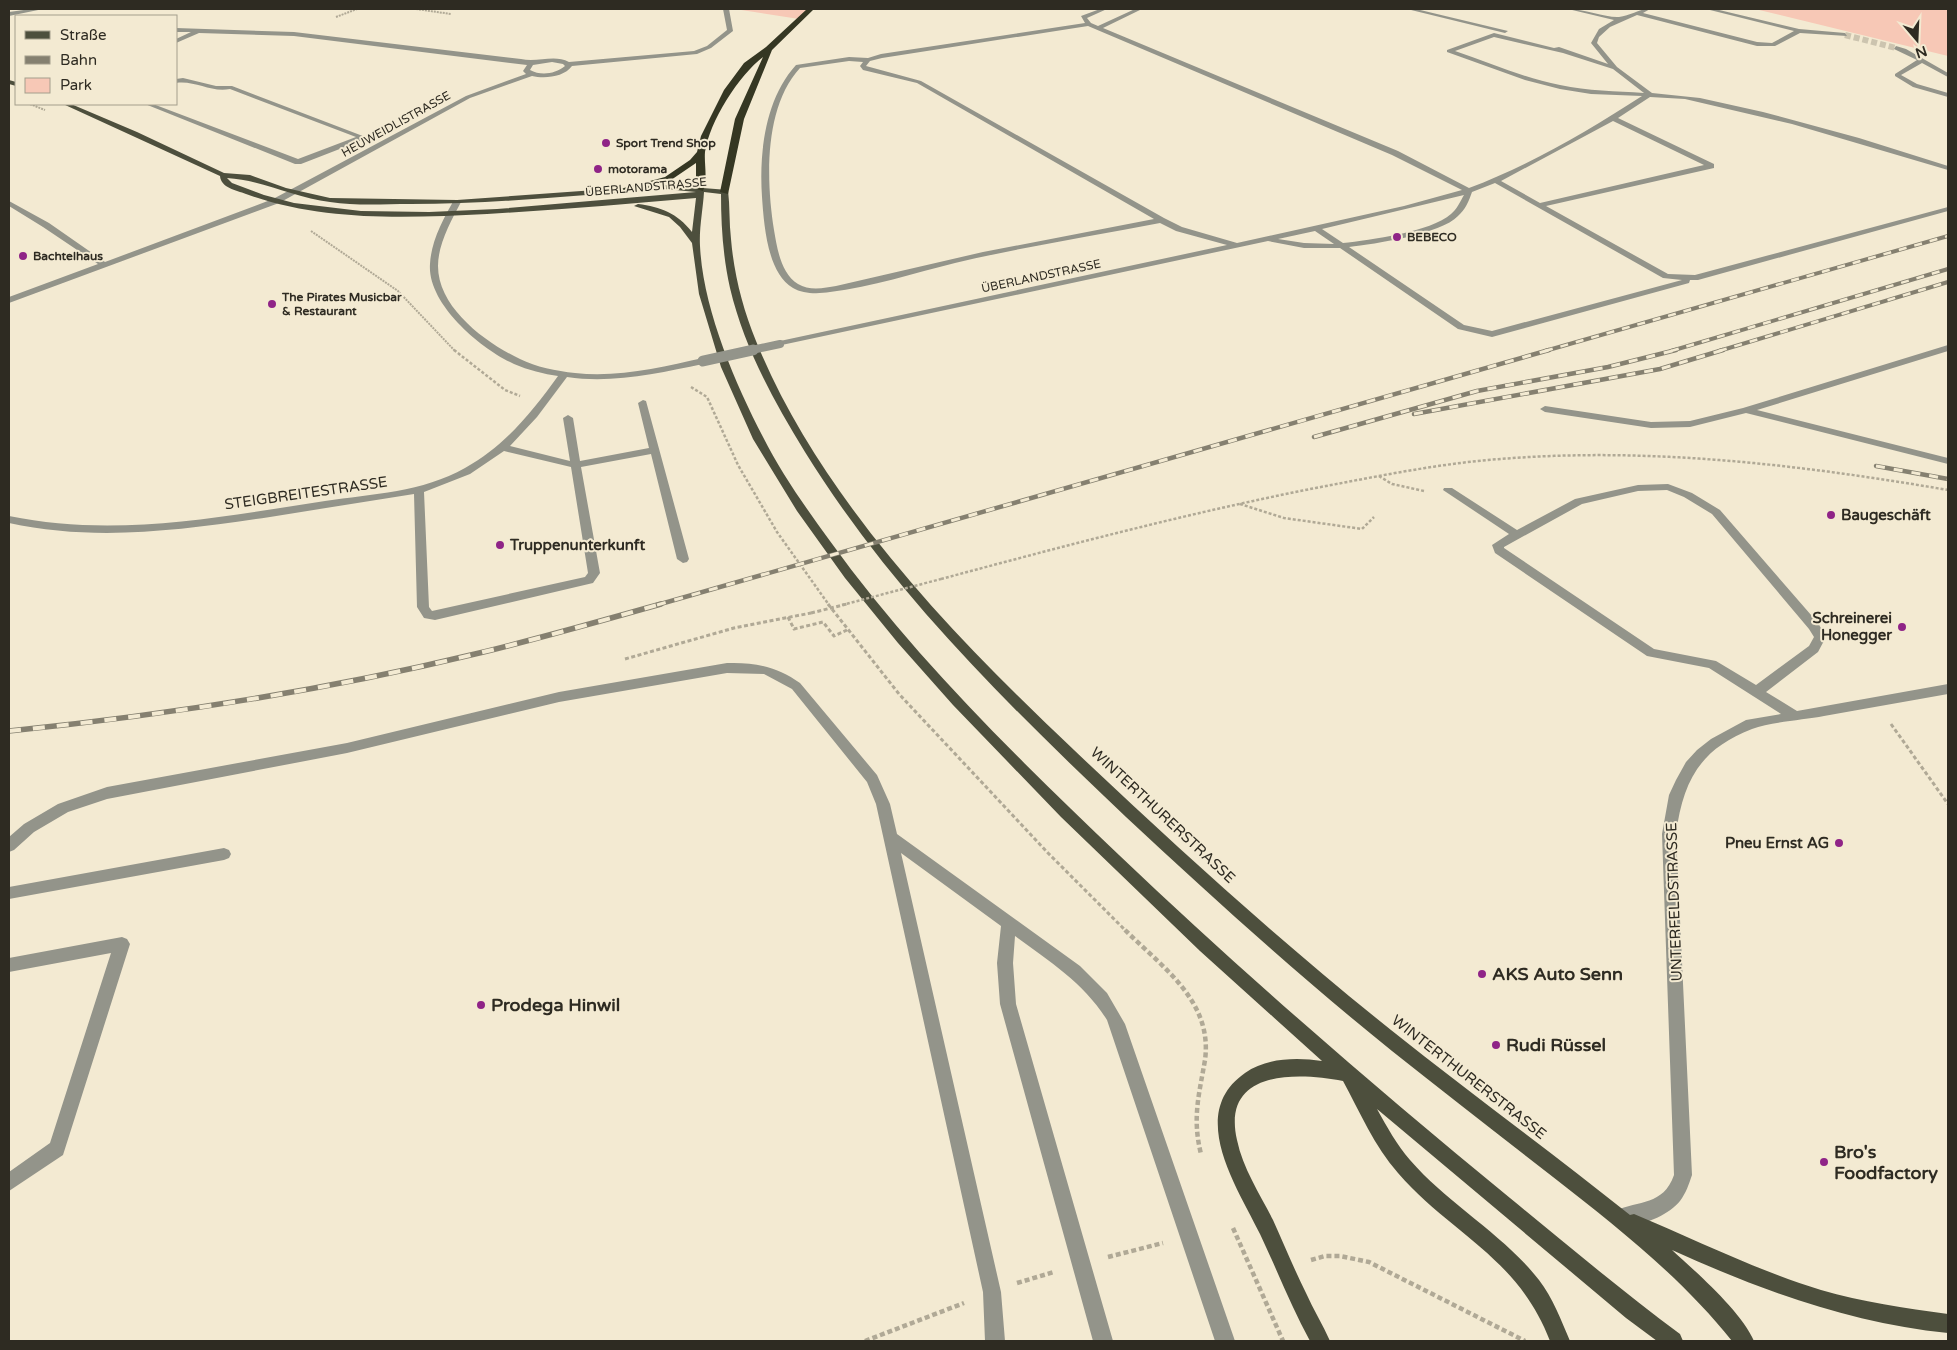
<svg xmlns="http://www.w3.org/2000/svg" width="1957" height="1350" viewBox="0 0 1957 1350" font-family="'Varela Round',sans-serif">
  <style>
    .green { fill: #f7c8b6 }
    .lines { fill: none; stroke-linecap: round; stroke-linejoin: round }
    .minor-tunnel { stroke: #ccc4af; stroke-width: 6; stroke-dasharray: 6 3; stroke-linecap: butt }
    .path-far3 { stroke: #b0a996; stroke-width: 2; stroke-dasharray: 2 1; stroke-linecap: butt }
    .path-far2 { stroke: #b0a996; stroke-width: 2.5; stroke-dasharray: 3 2; stroke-linecap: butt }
    .path-far1 { stroke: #b0a996; stroke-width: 3; stroke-dasharray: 4 2.5; stroke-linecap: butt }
    .path { stroke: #b0a996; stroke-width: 4.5; stroke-dasharray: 5 3; stroke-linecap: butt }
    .minor { fill: #93948a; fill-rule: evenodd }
    .major { fill: #4d4f3d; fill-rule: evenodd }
    .highway { fill: #353723; fill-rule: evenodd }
    .rail-far2-casing { stroke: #858070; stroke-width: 4 }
    .rail-far1-casing { stroke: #858070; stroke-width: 4.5 }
    .rail-casing { stroke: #858070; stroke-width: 5.5 }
    .rail-far2 { stroke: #f3ead2; stroke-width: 2.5; stroke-dasharray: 8; stroke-linecap: butt }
    .rail-far1 { stroke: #f3ead2; stroke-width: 3; stroke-dasharray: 9; stroke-linecap: butt }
    .rail { stroke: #f3ead2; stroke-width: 4; stroke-dasharray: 12; stroke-linecap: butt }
    .path-bridge-far1 { stroke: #b0a996; stroke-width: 2.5; stroke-dasharray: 3 2; stroke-linecap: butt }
    .path-bridge { stroke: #b0a996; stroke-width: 3; stroke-dasharray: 4 2.5; stroke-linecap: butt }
    .minor-bridge-far1 { stroke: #93948a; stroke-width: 8 }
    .minor-bridge { stroke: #93948a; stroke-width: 11 }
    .poi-dot { fill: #8f2487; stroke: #f3ead2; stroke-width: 2 }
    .labels { text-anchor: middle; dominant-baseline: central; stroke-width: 4; stroke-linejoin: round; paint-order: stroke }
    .far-street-label { font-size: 12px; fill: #2e2b22; stroke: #f3ead2 }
    .far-poi-label { font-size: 12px; font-weight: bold; fill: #2e2b22; stroke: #f3ead2; text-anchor: start }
    .street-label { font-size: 15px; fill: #2e2b22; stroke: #f3ead2 }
    .poi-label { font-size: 15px; font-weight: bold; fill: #2e2b22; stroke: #f3ead2; text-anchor: start }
    .near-poi-label { font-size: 18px; font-weight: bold; fill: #2e2b22; stroke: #f3ead2; text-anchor: start }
  </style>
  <rect width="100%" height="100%" fill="#f3ead2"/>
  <g class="green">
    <path d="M735,9H811L799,19Z"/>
    <path d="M1755,9H1948V56Z"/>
  </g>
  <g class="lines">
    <path class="minor-tunnel" d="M1845,35L1896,48"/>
    <g class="path-far3">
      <path d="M416,9L451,14"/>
      <path d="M336,17L357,9"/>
      <path d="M30,104L45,110"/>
      <path d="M311,231L398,291L455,351"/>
    </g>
    <g class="path-far2">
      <path d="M454,350L505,390L520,396"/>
      <path d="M691,387L707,397L738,465L777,532L829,605"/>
      <path d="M1379,476L1392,484L1424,491"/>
      <path d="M1240,504L1284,518L1362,529L1374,517"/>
      <path d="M941,579C1068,545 1196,511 1326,486C1379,476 1433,465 1488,460C1642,446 1796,464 1948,490"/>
    </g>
    <g class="path-far1">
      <path d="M828,604L899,694L1048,853L1126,931"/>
      <path d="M788,617L794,629L823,622L834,636L847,630"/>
      <path d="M625,659L734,628L811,613"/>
      <path d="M1891,724L1948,804"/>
    </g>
    <g class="path">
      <path d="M1125,930C1162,967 1213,1001 1205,1060C1199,1095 1192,1118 1201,1154"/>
      <path d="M1233,1228L1283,1341"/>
      <path d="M1108,1257L1163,1243"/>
      <path d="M1311,1260L1325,1256H1340L1369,1262L1525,1341"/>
      <path d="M1017,1283L1054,1272"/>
      <path d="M865,1341L964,1303"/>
    </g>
    <g class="minor">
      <path d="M31,9H43L9,16V12Z"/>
      <path d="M723,9H729L733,31L711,48L697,54L572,66C564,77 545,79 532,76L470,98L279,203L9,303V297L98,264L43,227L9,206V201L49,223L105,262L273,199L466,96L526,74L523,71L527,65L294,36L199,33L176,43V39L191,32H176V28L294,32L521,59C537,63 554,54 569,62L694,51L707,46L727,30ZM552,62L563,64L565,66C555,74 541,76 530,70L533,65Z"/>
      <path d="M1100,9H1107L1087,18L1091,23L1098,26L1135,9H1142L1103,28L1398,151L1469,188C1530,165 1588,131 1642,96L1591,94L1560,89L1525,80L1447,52V50L1494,33L1554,48L1559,47L1608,64L1591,43L1599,29L1614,20L1568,9C1584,9 1607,18 1619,17C1630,16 1638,9 1650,9L1643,13L1757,42L1772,43L1794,31L1706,9H1715L1799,29L1845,33L1847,36L1800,33L1775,46H1757L1637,15L1610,27L1599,37L1597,43L1617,67L1652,93L1700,98L1763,112L1859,138L1948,166V170L1792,124L1685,99L1650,97L1618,118L1714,164V168L1546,206L1668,274L1695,275L1948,207V211L1698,280H1690L1689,283L1492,337L1458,329L1340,248H1304L1268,241L777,346L775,344L780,341L1227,245L1176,231L1160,223C1092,236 1023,247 955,263C914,273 872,287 830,292C818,294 803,294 793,288C767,273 764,224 762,197C759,153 765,99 796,65L849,57L868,58L881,54L1085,23L1081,16ZM1088,26L1392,155L1462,190L1404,206L1237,243L1182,227L1164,218L921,81L866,66L870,61L882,58ZM1494,37L1563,53L1613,69L1644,93C1616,91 1588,91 1560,85C1524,78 1490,63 1455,51ZM849,61L863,62L860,66L863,70L917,83L1154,219L983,252L836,286C825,288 809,291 798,284C781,274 777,248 774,230C766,180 764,107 800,68ZM1613,121L1704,165L1540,203L1501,181ZM1495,183L1663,278L1682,280L1492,331L1464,325L1349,247C1375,244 1441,234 1458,216C1465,210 1469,201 1472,192ZM1464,195C1460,202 1457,209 1451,214C1431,232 1370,240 1343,243L1322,229ZM1315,231L1334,244L1304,243L1278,239Z"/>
      <path d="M1407,9H1416L1508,31L1505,33Z"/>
      <path d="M1896,46L1906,49L1948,73V77L1946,76L1922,63L1901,75L1917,84L1948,93V97L1913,87L1895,76V74L1917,60L1894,49Z"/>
      <path d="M183,78L216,86H232L368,138L301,164H295L145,104H153L298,159L356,137L230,89C211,93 195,80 176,83V79Z"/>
      <path d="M454,200L461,202C451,221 438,244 438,266C438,308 486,343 520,359C536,367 556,371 575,373C618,378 662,367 703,358L708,361L703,364C659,373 612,384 567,377L537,417L510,446L570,461L563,418L568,415L573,418L580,461L649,448L638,403L643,400L646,401L689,559L687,562L683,563L677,559L651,454L581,467L600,573L593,583L435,620L424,618L417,607L414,494C366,502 318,509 270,517C183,530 96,542 9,523V516C115,538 220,517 325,501C372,494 423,492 465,468C505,446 532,412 558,376C544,374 528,370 514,364C481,349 427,304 430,264C431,242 443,219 454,200ZM504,451L571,467L588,573L585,577L432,611L429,607L424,492L470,474Z"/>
      <path d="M1948,345V351L1757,410L1948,458V464L1746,413L1690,427L1651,428L1545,412L1540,409L1545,406L1651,422L1690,421L1743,408Z"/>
      <path d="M1668,484L1692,493L1720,510L1818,623L1826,637L1818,652L1766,692L1797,711L1948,684V694C1907,701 1865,709 1824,716C1803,720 1771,722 1752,729C1700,749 1683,781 1676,834L1692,1175C1689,1184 1686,1193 1680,1201C1668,1216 1634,1231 1615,1223L1612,1217L1615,1211C1639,1200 1663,1206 1674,1175L1662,834L1669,795L1676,780L1686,762L1697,750L1711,739L1746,720L1781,714L1709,668L1647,656L1495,553L1492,545L1509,534L1443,490L1444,488H1452L1517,530L1575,499L1638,485ZM1667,490L1684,497L1712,514L1809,629L1814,637L1809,646L1756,685L1716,661L1654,649L1504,548V547L1582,504L1638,491Z"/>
      <path d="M727,663C755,662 778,667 800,683L877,775L890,804L897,834L1080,966L1107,993L1125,1024L1235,1341H1215L1107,1020C1084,983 1049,961 1015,936L1013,963L1016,1004L1113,1341H1093L1000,1004L997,963L1001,926L901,853L1001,1292L1005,1341H985L983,1292L876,804L867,782L792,689L764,674L727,673L559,702L347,753L107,799L68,812L34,832L14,850L9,852V837L24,824L58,804L107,787L347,743L559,692Z"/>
      <path d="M224,848L229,850L231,854L229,858L224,860L9,899V887Z"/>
      <path d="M122,937L127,939L130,944L63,1155L9,1191V1172L50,1143L111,953L9,972V958Z"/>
    </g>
    <g class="major">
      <path d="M9,80L16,82V86L9,84Z"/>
      <path d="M63,104H71L137,132L224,173L250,175L286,188L330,198L457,200L665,185L728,190C730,206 729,223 731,239C734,275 743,309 756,341C819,497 954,637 1074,750C1176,847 1281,942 1391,1030C1470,1093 1551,1152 1630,1215L1634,1214C1696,1240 1756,1270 1821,1290C1862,1302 1905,1308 1948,1314V1333C1851,1323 1760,1290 1672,1250C1696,1272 1741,1311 1754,1341H1732C1681,1277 1617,1227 1553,1177C1499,1135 1445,1093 1392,1051C1300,977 1212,897 1126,817C1008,705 891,591 805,452C773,400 744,347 730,288C723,257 721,225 721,194L704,192C703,209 699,228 700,246C703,308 734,381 763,437C781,473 806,508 830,541C913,656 1016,757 1119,855C1245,975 1376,1088 1510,1198C1566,1244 1622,1291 1680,1334L1683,1341H1657L1626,1318L1377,1109C1387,1127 1397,1145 1410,1160C1449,1205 1502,1233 1539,1280C1553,1298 1561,1320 1570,1341H1550C1518,1257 1452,1235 1398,1173C1374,1146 1360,1112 1343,1081C1296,1072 1221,1070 1237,1140C1243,1169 1260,1194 1273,1220C1284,1244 1294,1269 1306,1293C1313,1309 1323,1325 1330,1341H1310C1291,1306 1277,1270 1260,1234C1238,1188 1186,1114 1245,1073C1266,1058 1296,1057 1322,1061L1200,951L1061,817L953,705L898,643L845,578L797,511L753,439L721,367L699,294L692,243L680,227L669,217L634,206L638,204C661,207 677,213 692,232L696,198C626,204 557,210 487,214C407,218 323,222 246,194C236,190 221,188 220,176ZM227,178C263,180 295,198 330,202C356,206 384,204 410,204C495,204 580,195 665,189L696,192L497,209L429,212L361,211L294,203L264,195L232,183Z"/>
    </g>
    <path class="highway" d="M807,9H814L772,50L744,119L728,194L720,192L735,119L763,57C739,75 709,122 705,152C704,164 708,179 703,191L696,189V163L671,180L624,192V188L665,177L690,160L697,152L701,136L724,90L744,63L766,47Z"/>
    <g class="rail-far2-casing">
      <g id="rail-far2">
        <path d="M1545,351L1948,236"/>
        <path d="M1671,351L1948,269"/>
        <path d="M1719,351L1948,282"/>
      </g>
    </g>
    <g class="rail-far1-casing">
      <g id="rail-far1">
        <path d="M1414,414L1660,369L1723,350"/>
        <path d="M1314,437L1477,391L1608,367L1676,350"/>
        <path d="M1876,466L1948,479"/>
        <path d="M657,605L1549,350"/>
      </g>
    </g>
    <g class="rail-casing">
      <path id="rail" d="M9,731C166,715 322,691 475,654C538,639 600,621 661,604"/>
    </g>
    <use href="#rail-far2" class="rail-far2"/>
    <use href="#rail-far1" class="rail-far1"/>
    <use href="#rail" class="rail"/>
    <path class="path-bridge-far1" d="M842,605L941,579"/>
    <path class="path-bridge" d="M811,613L847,604"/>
    <path class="minor-bridge-far1" d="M747,351L780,344"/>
    <path class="minor-bridge" d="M703,361L753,350"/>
  </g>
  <g class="poi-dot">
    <circle cx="606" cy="143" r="5"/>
    <circle cx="598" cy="169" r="5"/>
    <circle cx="1397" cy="237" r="5"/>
    <circle cx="23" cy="256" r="5"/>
    <circle cx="272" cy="304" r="5"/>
    <circle cx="1831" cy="515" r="5"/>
    <circle cx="500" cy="545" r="5"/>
    <circle cx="1902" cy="627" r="5"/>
    <circle cx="1839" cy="843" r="5"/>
    <circle cx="1482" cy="974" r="5"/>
    <circle cx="481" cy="1005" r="5"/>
    <circle cx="1496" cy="1045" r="5"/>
    <circle cx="1824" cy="1162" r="5"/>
  </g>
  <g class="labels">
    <g class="far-street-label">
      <text transform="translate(396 124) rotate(-29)">HEUWEIDLISTRASSE</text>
      <text transform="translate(646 187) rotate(-5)">ÜBERLANDSTRASSE</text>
      <text transform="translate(1041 276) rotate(-12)">ÜBERLANDSTRASSE</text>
    </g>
    <g class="far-poi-label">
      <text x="616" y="143">Sport Trend Shop</text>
      <text x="608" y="169">motorama</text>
      <text x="1407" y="237">BEBECO</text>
      <text x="33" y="256">Bachtelhaus</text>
      <text x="282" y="297">The Pirates Musicbar<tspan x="282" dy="14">&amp; Restaurant</tspan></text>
    </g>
    <g class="street-label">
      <text transform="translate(306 493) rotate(-8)">STEIGBREITESTRASSE</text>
      <text transform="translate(1163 815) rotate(43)">WINTERTHURERSTRASSE</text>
      <text transform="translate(1674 902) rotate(-92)">UNTERFELDSTRASSE</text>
      <text transform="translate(1469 1077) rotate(38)">WINTERTHURERSTRASSE</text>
    </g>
    <g class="poi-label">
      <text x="1841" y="515">Baugeschäft</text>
      <text x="510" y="545">Truppenunterkunft</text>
      <text x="1892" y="618" text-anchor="end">Schreinerei<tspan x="1892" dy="17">Honegger</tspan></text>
      <text x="1829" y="843" text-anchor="end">Pneu Ernst AG</text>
    </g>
    <g class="near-poi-label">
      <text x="1492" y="974">AKS Auto Senn</text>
      <text x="491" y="1005">Prodega Hinwil</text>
      <text x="1506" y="1045">Rudi Rüssel</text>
      <text x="1834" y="1152">Bro's<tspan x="1834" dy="21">Foodfactory</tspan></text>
    </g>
  </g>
  <rect width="1957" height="1350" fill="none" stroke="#2e2b22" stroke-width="20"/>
  <rect x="15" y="15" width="162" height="90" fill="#f3ead2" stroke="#a49e8c"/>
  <rect x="25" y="31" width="25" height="8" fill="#4d4f3d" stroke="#a49e8c"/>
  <text x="60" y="40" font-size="15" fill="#2e2b22">Straße</text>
  <rect x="25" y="56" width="25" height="8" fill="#858070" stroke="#a49e8c"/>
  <text x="60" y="65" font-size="15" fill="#2e2b22">Bahn</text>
  <rect x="25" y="78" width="25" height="15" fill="#f7c8b6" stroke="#a49e8c"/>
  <text x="60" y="90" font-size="15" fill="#2e2b22">Park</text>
  <g transform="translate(1917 40) rotate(161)" stroke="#f3ead2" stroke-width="4" paint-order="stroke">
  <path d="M0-4L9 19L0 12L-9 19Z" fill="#2e2b22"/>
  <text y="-8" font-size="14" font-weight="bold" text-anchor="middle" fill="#2e2b22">N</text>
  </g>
</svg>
